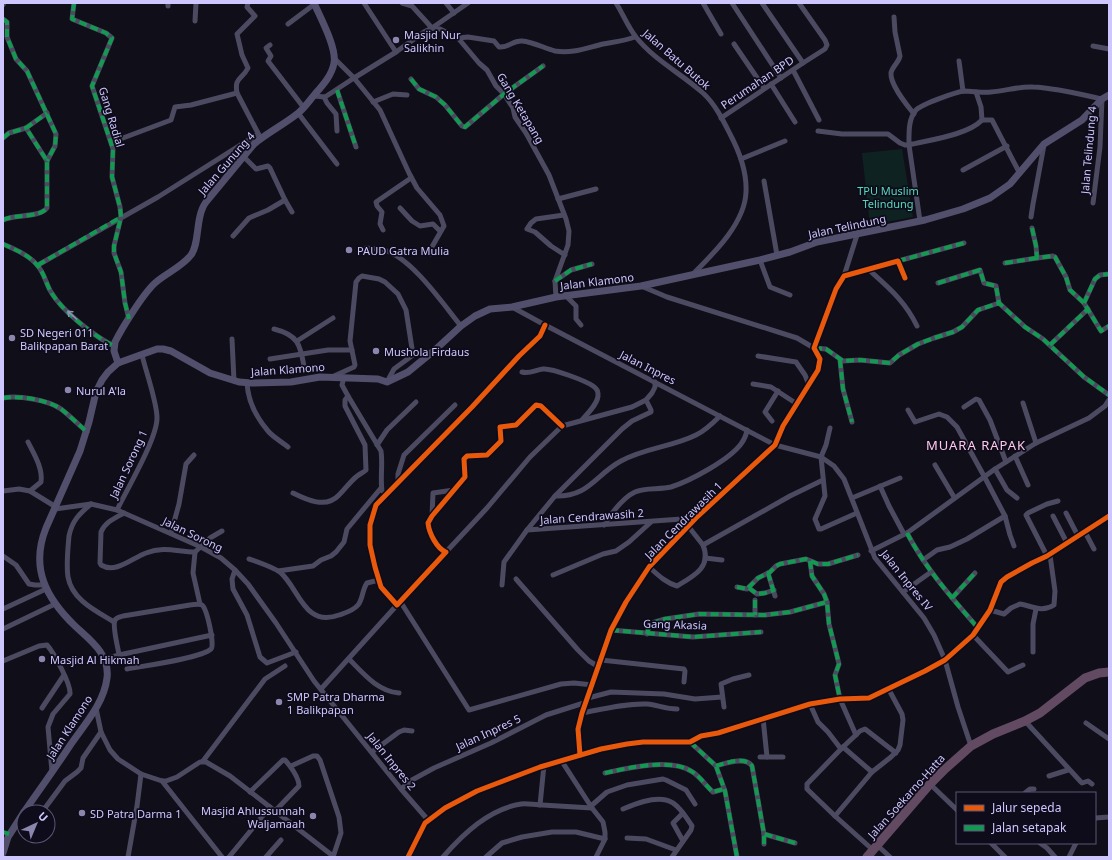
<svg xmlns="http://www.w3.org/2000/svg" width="1112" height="860" viewBox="0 0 1112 860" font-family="'Noto Sans',sans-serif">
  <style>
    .green { fill: #0f2222 }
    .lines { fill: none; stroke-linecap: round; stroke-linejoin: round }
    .street { stroke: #4b4a61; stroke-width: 5 }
    .secondary { stroke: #514f6c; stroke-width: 7 }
    .highway { stroke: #614a62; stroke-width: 9 }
    .quiet { stroke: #139951; stroke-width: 4; stroke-dasharray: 8 4; stroke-linecap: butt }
    .cycleway-casing { stroke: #0e0b1b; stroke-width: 8 }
    .cycleway { stroke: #e8590c; stroke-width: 5 }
    .oneway { stroke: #928fb7 }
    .poi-dot { fill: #8b86ad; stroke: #0e0b1b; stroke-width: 1.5 }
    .labels { text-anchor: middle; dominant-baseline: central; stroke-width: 3.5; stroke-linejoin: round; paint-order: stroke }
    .poi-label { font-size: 11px; fill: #cdc7fd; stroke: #0e0b1b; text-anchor: start }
    .street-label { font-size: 11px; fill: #cdc7fd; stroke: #0e0b1b }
    .park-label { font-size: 11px; fill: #56daba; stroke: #0e0b1b }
    .quarter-label { font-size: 13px; letter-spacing: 1px; fill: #fdc9ea; stroke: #0e0b1b }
  </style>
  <rect width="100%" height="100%" fill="#100e18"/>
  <path class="green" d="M902,149L913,217L870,225L862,153Z"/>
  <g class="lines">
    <g class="street">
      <path d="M74,3L72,19L106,33L112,38L92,86L113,149L112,177L120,207L121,217L114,246V253L121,272L125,303L129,319"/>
      <path d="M168,3V6"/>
      <path d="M248,3L247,7L255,16L237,34L242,55L248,68C242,80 234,77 237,93L259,135"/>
      <path d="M364,3L396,52"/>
      <path d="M402,3L412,6L432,28"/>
      <path d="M446,3L454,13"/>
      <path d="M616,3C623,14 628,27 636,37C654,60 682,74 703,93C715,104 723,120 730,134C739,151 747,172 746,192C745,223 714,253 693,274"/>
      <path d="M703,3L721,34"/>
      <path d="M732,3L781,78"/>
      <path d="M799,3L825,40L827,45L825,49L803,63"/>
      <path d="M3,5L4,3"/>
      <path d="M894,17L895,32L900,56C899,62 892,67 891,73C890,85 907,105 914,114"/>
      <path d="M3,19L7,22V37L16,59L27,71L56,134L55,146L47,161"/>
      <path d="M195,21L196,3"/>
      <path d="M288,24L316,3"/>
      <path d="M432,28L440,29L458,38L479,63L487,70L496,86L504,94L513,108L515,117L526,133L549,175L566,219L569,231L568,245L555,281L556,297"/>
      <path d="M432,28L468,3"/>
      <path d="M458,38L468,37L494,41L499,47C509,48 513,40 522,41C533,42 544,48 555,51C572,54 586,48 603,44C614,42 624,41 635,37"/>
      <path d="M734,44L764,88"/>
      <path d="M270,45L266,48L271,56L268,61L304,108"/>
      <path d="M1093,46L1109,49"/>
      <path d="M335,59L354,78L396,52L424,32L432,28"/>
      <path d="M959,61L963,91"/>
      <path d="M793,70L819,120"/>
      <path d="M411,79L419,89L436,97L445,105L462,126L465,127L504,94L543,66"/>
      <path d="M771,84L795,122"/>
      <path d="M337,90L356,147"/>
      <path d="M976,92L981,107L982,120"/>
      <path d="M314,96L325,97L354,78L380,110L409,173L417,188L440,215L444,226L429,252L430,254"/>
      <path d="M324,97L327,103L336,114L337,131"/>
      <path d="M373,102L393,94L407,95"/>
      <path d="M298,113L337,164"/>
      <path d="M721,118L803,63L762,3"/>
      <path d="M982,120C968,135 929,140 909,145C909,134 908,119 916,110C922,104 956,92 964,91C973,91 982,93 991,92C1006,91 1019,86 1033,87C1056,88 1080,94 1102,99L1100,147L1093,203"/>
      <path d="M982,120H992L1019,172"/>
      <path d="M818,131L842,134H888L900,143L905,145H909L920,221"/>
      <path d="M3,138L9,133L26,128"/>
      <path d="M111,141L123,138L171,120L175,107L191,105L237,93"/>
      <path d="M244,157L256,169L268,166L270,168L285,200L292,212"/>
      <path d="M741,159L785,141"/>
      <path d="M963,170L1007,146"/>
      <path d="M764,181L777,255"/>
      <path d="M558,199L596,189"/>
      <path d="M400,208L412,221L420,226L433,224L440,231"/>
      <path d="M564,215L536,219L531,223L527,229L535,232L551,246L565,255"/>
      <path d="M1031,217L1033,204L1044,145"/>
      <path d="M3,220C15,214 39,218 47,208V161L26,128L47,113"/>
      <path d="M1032,228L1036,246L1037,258L1053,256L1055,257L1066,277L1070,290L1084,303L1101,331L1109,326"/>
      <path d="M383,230L380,224L382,212L377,206L376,202L411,178"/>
      <path d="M233,236L249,218L268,210L285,200"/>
      <path d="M3,244C14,249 29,255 37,265C44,272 46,284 51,292C62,311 95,337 114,346"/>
      <path d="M366,248C373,249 381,249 387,251C414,261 443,304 461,326"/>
      <path d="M760,260L770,287L790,295"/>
      <path d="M898,261L964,243"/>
      <path d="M1005,263L1037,258"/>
      <path d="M38,265L158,197L258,134"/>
      <path d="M869,270C889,288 905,301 917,326"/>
      <path d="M844,276L857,235"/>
      <path d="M555,281L571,270L592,264"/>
      <path d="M938,283L980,270L984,283L996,286L999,303"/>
      <path d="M641,286L667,297L797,338L814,348L826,349L843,361L860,360L890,363L899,355L918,344L934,338L953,332L962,327L978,310L999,303L1025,327L1043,339L1084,377L1109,395"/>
      <path d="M565,295L576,306V319L581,325"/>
      <path d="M1084,303L1095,279L1100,275L1109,274"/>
      <path d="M512,307L545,325L775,445L821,457L834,466L844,479L875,558L924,618L934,635L945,660L958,707L971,746"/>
      <path d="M545,325L540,336L519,356L472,407L376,505L370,525V545L375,567L381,587L397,605L446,552C437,549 429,533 428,523L432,516L465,477L464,459L467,456L487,455L501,441L500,427L516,425L536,405L541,406L562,426"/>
      <path d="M274,329C298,335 300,344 304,366"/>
      <path d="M232,339L234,381"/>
      <path d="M297,341L333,318"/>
      <path d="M1050,345L1088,309"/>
      <path d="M758,356L796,362L805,375L809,385"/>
      <path d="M270,359L328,350H352"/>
      <path d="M840,360L843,389L852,422"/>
      <path d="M522,372C530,374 535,370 543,369C552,368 586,381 593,386C596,388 598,391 598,394C599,403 587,414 582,420"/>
      <path d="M334,376L354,367L355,365L350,341L356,282L359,278L362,276L379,279L385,282L398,294L406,310L413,355L394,369L387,382"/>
      <path d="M344,377L342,385L348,396L381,451C383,465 380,477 382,491"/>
      <path d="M247,383C248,401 256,417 268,431C273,437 282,442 288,447"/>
      <path d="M753,384L771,387L797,404"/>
      <path d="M3,398C18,395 48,400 61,409C70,416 78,424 87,432"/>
      <path d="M1023,403L1036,443"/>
      <path d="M964,407L976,399L979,400L990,420L1006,462"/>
      <path d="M908,410L915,422L939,414L947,417L957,427L984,476L1005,516L1010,535L1014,546"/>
      <path d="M772,421L765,412L778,391"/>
      <path d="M830,428L826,445L821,457L825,496L815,519L819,529H821L857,513"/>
      <path d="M28,442C34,454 43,468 41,482L30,491"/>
      <path d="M377,445L387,430L416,402"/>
      <path d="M1015,456L1028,485"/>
      <path d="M935,465L954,497"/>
      <path d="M995,469L1007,490L1017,498"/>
      <path d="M398,482V474L404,455L455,405"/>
      <path d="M880,486L889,506L904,534"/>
      <path d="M3,491L19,489L30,491L56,507"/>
      <path d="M293,493C307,500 326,509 339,495C345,489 350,482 356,477C359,474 363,473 366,470L365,445L345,406V400L348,396"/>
      <path d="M555,496C589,497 595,475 621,461C644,448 672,447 696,435C705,431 713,423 720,416"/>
      <path d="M852,498L900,478"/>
      <path d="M91,504C79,514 72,521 69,536C68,548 66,565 68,577C72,600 96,611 114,622"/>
      <path d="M55,509L91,504L117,510L201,547L221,558L235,570L248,584L276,623L314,681L401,789L428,820"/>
      <path d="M117,510C127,489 157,439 157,418C157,402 146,372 142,355"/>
      <path d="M124,513C115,518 105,522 101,532L100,563L101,565C116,574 132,558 146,553C164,546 178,552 195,552L210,538L222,531"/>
      <path d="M1066,513L1078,536"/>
      <path d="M432,516L433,493L454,490"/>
      <path d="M1053,516L1067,543"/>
      <path d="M604,525C611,514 622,498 635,492C645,487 660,490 671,487C690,481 729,460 741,444C744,440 746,436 747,430"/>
      <path d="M688,526L703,545L790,496L823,480"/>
      <path d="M527,530L555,496L622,429L632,421L651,412V410L646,400"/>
      <path d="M1085,532L1094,549"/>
      <path d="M171,533L179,504L186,464L194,455"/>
      <path d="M907,533C926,569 951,597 978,628"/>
      <path d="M871,551L907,533L995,469L1036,443L1089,418L1105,406L1109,400"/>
      <path d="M195,552L193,573L200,604"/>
      <path d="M446,552L487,508L530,457L562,426L632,407L646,400L652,393L655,387V382"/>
      <path d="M3,556L16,565L29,584L35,585H45"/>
      <path d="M1047,556L1026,515L1028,513L1047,504L1058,501"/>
      <path d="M705,558L722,560"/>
      <path d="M249,559C256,561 274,568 280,572C299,588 304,628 339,615C345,613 353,611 358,605C363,599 362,590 367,583L379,580"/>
      <path d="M923,560L937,550L950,547L967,539L1005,516"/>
      <path d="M810,561L812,576L824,594L827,602L829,624L839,664L835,675L840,699L856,735"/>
      <path d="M649,567C658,575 666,583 677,586C694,576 712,567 703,545"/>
      <path d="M235,570L232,579L233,589L247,615L260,657L267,663L296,652"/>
      <path d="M278,571L313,566L321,560L331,556L336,552L344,542L347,529L381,488"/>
      <path d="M768,573L775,596"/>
      <path d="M553,575L603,554L616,551L629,542L651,522"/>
      <path d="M516,579L578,650L589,661L599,667"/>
      <path d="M502,585L504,562L527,530L696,518"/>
      <path d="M737,587L747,589L758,578L770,572L776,566L780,564L806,559L818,564H828L858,555"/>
      <path d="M749,588L757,594L765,593L774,590"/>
      <path d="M903,592L931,572"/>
      <path d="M952,598L975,573"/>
      <path d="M755,600V615"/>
      <path d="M400,601L469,710L561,684L574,683L593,685"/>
      <path d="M3,609L46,589"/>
      <path d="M990,610L1004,614L1011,608L1020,604C1032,606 1042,613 1054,605L1055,591L1050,555"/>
      <path d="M3,629L55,604"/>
      <path d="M611,630L693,637L761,632"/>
      <path d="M647,634L649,626L652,623L665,619L699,614L765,615L790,612L827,602"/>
      <path d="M973,635L1008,672L1023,665"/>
      <path d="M1033,652V624L1036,609"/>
      <path d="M119,655L212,635"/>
      <path d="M105,659L119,655C118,647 112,626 115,620C117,617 120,617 123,616L190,605C194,605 199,603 202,605C207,609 215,645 211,649C202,658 143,666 127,669"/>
      <path d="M349,659C363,673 377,691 399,693"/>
      <path d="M601,660L684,669L685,671L684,682"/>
      <path d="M3,661L39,646L47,645C54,653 71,684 70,694L53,714L48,727L52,772"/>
      <path d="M321,689L397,605"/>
      <path d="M588,698L611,692L664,694L695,699L722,697"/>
      <path d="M810,704L818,722L828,732L841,749L807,784V789L835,816L873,850"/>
      <path d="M724,707L721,684L733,679L749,675"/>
      <path d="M42,708L64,675"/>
      <path d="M96,708L101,732L110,750L118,759L141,774L162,781H166L177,777L200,762H206L230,776L333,856"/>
      <path d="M582,713C603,709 626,703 647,704C658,705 665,709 677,709"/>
      <path d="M763,718L767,757"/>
      <path d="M1025,721L1081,782L1082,783L1088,781L1092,784"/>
      <path d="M1086,723L1109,739"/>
      <path d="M690,742L716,766L725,791L737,857"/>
      <path d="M843,747L872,772"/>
      <path d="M841,749L860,731L865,729L896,753"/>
      <path d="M372,752L399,732L404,730L412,731"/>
      <path d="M580,755L578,729L582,713L611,630L626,602L649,567L696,518L775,445L783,426L818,370L820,359L814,348L836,289L844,276L898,261L905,278"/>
      <path d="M760,757H783"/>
      <path d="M561,760L592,808L603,822L605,832V839L596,857"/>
      <path d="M203,761L265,679L285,666"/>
      <path d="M291,766L313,756H317L320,760L339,817L341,833L333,857"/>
      <path d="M716,766C725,763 746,756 752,766L764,834L795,843"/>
      <path d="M605,773C628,768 670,758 691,771C700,776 705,785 713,792L724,789"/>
      <path d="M1049,776L1068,770"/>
      <path d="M162,781L222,857"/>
      <path d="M930,784L957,810"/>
      <path d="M401,789L412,780L434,768L491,743L546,715L587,702"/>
      <path d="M250,792L283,760H285C291,767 299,777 299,786L275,811"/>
      <path d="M1025,793L1030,789H1034"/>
      <path d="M540,805L544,765"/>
      <path d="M591,806L607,792L627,785L663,779L666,780L686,790L695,804"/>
      <path d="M623,809C635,804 652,797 666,800C677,802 686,817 692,826L691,830L672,857"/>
      <path d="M42,812L65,781L77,772L81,768L83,758L101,732"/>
      <path d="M835,816L872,772L891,757L898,750L900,745L903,720L902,714L888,688"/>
      <path d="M1095,818L1109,817"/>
      <path d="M627,838L646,839L676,850"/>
      <path d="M683,841L673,823L683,813"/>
      <path d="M991,843L1005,857"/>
      <path d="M1040,843L1047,848L1055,857"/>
      <path d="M764,844V834"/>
      <path d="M877,845L890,857"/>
      <path d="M128,857L137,806L141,774"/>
      <path d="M229,857L270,807"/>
      <path d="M266,857L281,840"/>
      <path d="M408,857L425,823L445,808L477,791L540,767L601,749L627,744L643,742H690L701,736L718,733L810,704L840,699L869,698L925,671L945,660L973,635L990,610L1001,582L1007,577L1032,563L1047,556L1109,516"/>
      <path d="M443,857C463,834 489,809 521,804C527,803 535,805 542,805C559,806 575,807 592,808"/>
      <path d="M486,857L502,843L522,837L552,832H576L605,839"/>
      <path d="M1069,857L1076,843"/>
    </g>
    <g class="secondary">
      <path d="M118,363L114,351L115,342C122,328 143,294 155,283C166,273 182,267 191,255C200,243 195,217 206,202L254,144C267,133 283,125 297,114C304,109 309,101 315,94C323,85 332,75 334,63C337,48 320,17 314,3"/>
      <path d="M24,812C40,789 56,767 71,744C85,724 104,703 107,678C110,654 90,640 75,626C46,598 30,568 46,528L80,451L89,422L96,392L102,380L108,372L118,363L157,349H163L171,351L210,373L239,382L252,383L291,382L320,377L378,379L387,382L408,372L436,349L461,326L475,316L490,309L512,307L556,297L641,286L760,260L790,252L817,242L925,220L963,209L990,198L1010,184L1044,144L1082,120L1102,99L1109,95"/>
      <path d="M3,853L8,837L24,812"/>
    </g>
    <path class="highway" d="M867,857L930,784L944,770L971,746L993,734L1025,721L1040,713L1085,678L1099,673L1109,672"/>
    <g class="quiet">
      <path d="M74,3L72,19L106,33L112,38L92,86L113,149L112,177L120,207L121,217L114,246V253L121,272L125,303L129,319"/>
      <path d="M3,19L7,22V37L16,59L27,71L56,134L55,146L47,161"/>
      <path d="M411,79L419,89L436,97L445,105L462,126L465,127L504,94L543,66"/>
      <path d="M337,90L356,147"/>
      <path d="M3,138L9,133L26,128"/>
      <path d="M3,220C15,214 39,218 47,208V161L26,128L47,113"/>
      <path d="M1032,228L1036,246L1037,258L1053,256L1055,257L1066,277L1070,290L1084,303L1101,331L1109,326"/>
      <path d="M3,244C14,249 29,255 37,265C44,272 46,284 51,292C62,311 95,337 114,346"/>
      <path d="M898,261L964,243"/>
      <path d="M1005,263L1037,258"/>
      <path d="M38,265L121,217"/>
      <path d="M555,281L571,270L592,264"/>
      <path d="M938,283L980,270L984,283L996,286L999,303"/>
      <path d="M1084,303L1095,279L1100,275L1109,274"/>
      <path d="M1050,345L1088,309"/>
      <path d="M814,348L826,349L843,361L860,360L890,363L899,355L918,344L934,338L953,332L962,327L978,310L999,303L1025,327L1043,339L1084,377L1109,395"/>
      <path d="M840,360L843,389L852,422"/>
      <path d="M3,398C18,395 48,400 61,409C70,416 78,424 87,432"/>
      <path d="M907,533C926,569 951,597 978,628"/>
      <path d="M810,561L812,576L824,594L827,602L829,624L839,664L835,675L840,699"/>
      <path d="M768,573L775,596"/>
      <path d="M737,587L747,589L758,578L770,572L776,566L780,564L806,559L818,564H828L858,555"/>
      <path d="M749,588L757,594L765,593L774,590"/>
      <path d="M952,598L975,573"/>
      <path d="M755,600V615"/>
      <path d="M611,630L693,637L761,632"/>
      <path d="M647,634L649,626L652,623L665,619L699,614L765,615L790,612L827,602"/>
      <path d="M690,742L716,766L725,791L737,857"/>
      <path d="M716,766C725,763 746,756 752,766L764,834L795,843"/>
      <path d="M605,773C628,768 670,758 691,771C700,776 705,785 713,792L724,789"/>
      <path d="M3,832L9,834"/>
      <path d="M764,844V834"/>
    </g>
    <g class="cycleway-casing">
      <g id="cycleway">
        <path d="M545,325L540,336L519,356L472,407L376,505L370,525V545L375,567L381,587L397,605L446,552C437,549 429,533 428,523L432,516L465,477L464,459L467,456L487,455L501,441L500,427L516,425L536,405L541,406L562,426"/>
        <path d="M580,755L578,729L582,713L611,630L626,602L649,567L696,518L775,445L783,426L818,370L820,359L814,348L836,289L844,276L898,261L905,278"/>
        <path d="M408,857L425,823L445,808L477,791L540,767L601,749L627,744L643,742H690L701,736L718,733L810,704L840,699L869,698L925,671L945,660L973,635L990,610L1001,582L1007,577L1032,563L1047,556L1109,516"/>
      </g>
    </g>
    <use href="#cycleway" class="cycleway"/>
  </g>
  <defs><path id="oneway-shaft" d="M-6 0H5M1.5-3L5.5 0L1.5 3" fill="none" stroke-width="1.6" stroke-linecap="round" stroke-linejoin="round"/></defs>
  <use class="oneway" href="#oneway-shaft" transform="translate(72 315) rotate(-138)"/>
  <g class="poi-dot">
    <circle cx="396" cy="40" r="4"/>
    <circle cx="349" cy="250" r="4"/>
    <circle cx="12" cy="338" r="4"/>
    <circle cx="376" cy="351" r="4"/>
    <circle cx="68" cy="390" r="4"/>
    <circle cx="42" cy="659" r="4"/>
    <circle cx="279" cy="702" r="4"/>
    <circle cx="82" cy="813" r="4"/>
    <circle cx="313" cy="816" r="4"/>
  </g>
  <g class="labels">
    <g class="poi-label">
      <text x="404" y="34">Masjid Nur<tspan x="404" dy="13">Salikhin</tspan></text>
      <text x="357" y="250">PAUD Gatra Mulia</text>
      <text x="20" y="332">SD Negeri 011<tspan x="20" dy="13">Balikpapan Barat</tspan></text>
      <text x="384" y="351">Mushola Firdaus</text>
      <text x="76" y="390">Nurul A'la</text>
      <text x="50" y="659">Masjid Al Hikmah</text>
      <text x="287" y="696">SMP Patra Dharma<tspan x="287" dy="13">1 Balikpapan</tspan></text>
      <text x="305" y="810" text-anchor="end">Masjid Ahlussunnah<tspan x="305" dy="13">Waljamaah</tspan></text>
      <text x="90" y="813">SD Patra Darma 1</text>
    </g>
    <g class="street-label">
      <text transform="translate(677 59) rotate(41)">Jalan Batu Butok</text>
      <text transform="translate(757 82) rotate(-34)">Perumahan BPD</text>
      <text transform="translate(521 108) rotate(59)">Gang Ketapang</text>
      <text transform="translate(112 117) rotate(73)">Gang Radial</text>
      <text transform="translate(1088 150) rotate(-85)">Jalan Telindung 4</text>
      <text transform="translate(226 163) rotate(-49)">Jalan Gunung 4</text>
      <text transform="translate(847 226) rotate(-12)">Jalan Telindung</text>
      <text transform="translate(597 281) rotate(-7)">Jalan Klamono</text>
      <text transform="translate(648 367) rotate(27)">Jalan Inpres</text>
      <text transform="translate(288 369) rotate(-4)">Jalan Klamono</text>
      <text transform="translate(128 464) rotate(-65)">Jalan Sorong 1</text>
      <text transform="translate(592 516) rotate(-4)">Jalan Cendrawasih 2</text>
      <text transform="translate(683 520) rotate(-45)">Jalan Cendrawasih 1</text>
      <text transform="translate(193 534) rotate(26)">Jalan Sorong</text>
      <text transform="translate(907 580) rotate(51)">Jalan Inpres IV</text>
      <text transform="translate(675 624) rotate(2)">Gang Akasia</text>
      <text transform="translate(69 727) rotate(-57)">Jalan Klamono</text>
      <text transform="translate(488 732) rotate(-25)">Jalan Inpres 5</text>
      <text transform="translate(392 761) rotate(51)">Jalan Inpres 2</text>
      <text transform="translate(906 796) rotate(-48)">Jalan Soekarno-Hatta</text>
    </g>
    <g class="park-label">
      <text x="888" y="190">TPU Muslim<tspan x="888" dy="13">Telindung</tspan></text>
    </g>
    <g class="quarter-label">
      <text x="976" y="445">MUARA RAPAK</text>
    </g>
  </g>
  <rect width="1112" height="860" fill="none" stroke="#cdc7fd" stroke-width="8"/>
  <rect x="956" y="792" width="140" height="52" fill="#0e0b1b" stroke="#5a5675"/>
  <rect x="964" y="805" width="20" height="6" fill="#e8590c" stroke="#5a5675"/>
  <text x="992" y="812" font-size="12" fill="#cdc7fd">Jalur sepeda</text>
  <rect x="964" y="825" width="20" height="6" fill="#139951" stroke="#5a5675"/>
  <text x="992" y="832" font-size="12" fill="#cdc7fd">Jalan setapak</text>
  <g transform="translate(36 824) rotate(44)"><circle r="19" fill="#0e0b1b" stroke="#5a5675"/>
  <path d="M0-3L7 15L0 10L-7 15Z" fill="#8b86ad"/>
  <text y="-6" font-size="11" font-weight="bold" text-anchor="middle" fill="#cdc7fd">U</text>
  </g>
</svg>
